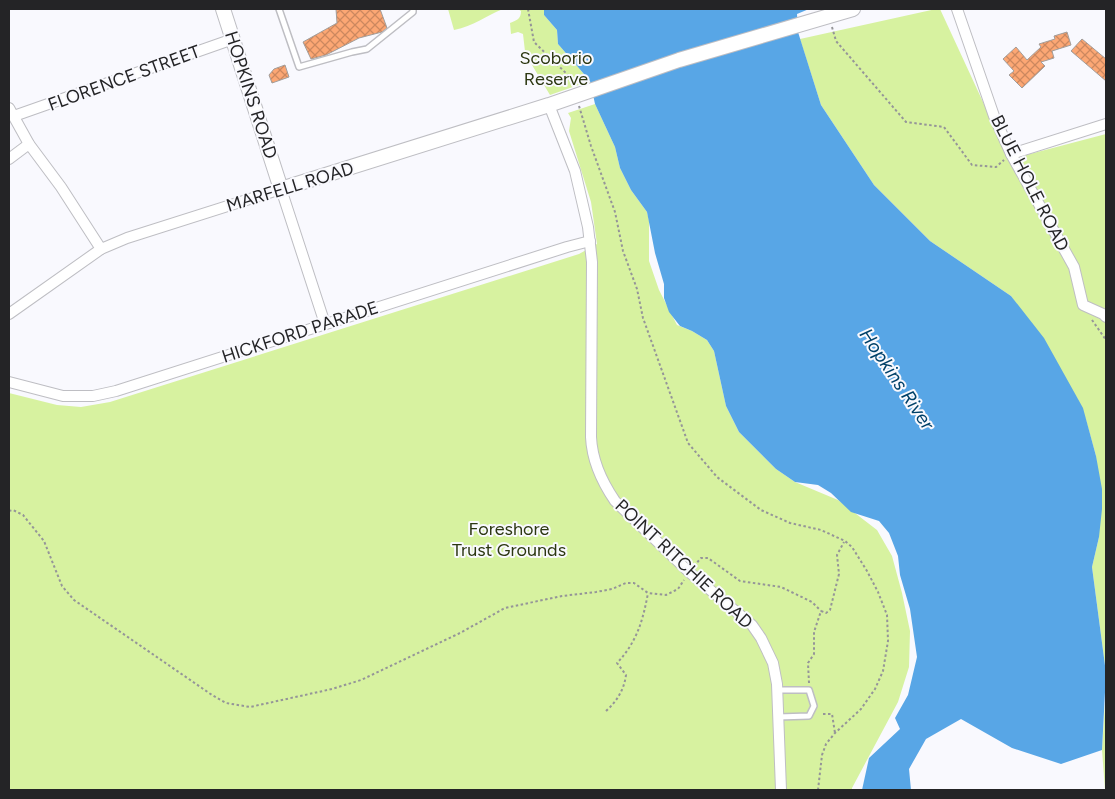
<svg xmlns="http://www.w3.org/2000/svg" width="1115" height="799" viewBox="0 0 1115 799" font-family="Figtree,sans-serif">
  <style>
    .park { fill: #d7f2a0 }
    .water { fill: #58a6e6 }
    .building { fill: url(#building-cross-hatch); stroke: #a29e9b }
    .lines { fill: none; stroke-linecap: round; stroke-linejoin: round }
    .lane-casing { stroke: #bebec3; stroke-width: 8 }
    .street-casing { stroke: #bebec3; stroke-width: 12 }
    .secondary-casing { stroke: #bebec3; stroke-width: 16 }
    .path { stroke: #959598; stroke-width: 2; stroke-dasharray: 2.5 2.5; stroke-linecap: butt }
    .lane { stroke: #fff; stroke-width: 5 }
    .street { stroke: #fff; stroke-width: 10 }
    .secondary { stroke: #fff; stroke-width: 14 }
    .labels { text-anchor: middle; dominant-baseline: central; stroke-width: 4; stroke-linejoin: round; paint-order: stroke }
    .park-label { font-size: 18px; fill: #2c3711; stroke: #f9f9fe }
    .street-label { font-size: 18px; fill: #242426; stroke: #f9f9fe }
    .water-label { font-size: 19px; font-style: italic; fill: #004169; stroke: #f9f9fe }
  </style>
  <defs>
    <pattern id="building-cross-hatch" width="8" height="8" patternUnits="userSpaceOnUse" patternTransform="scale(1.25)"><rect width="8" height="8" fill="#fca774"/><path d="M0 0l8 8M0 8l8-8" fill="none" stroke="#cc885f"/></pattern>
  </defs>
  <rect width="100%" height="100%" fill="#f9f9fe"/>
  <g class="park">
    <path d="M448,9H503C485,16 474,26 454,30Z"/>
    <path d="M518,9H544V15L557,30L558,44L590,81L550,95L529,60H526L523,34L518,32L511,34L510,23C517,20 521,19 521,11Z"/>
    <path d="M936,9H940L1014,169L1026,155L1106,134V673L1092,567L1099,537L1096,456L1086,420L1077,398L1011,296L930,241L874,185L821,105L800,39Z"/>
    <path d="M595,104L615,147L620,168L631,190L647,212L649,221V261L659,290L677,325L692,331L707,340L714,351L726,406L739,432L776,469L795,482L838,500L877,530L892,556L902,593L910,631L909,667L898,702L852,788V790H9V393L57,405L81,407L110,402L579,254L597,244L591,202L569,131L571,118L568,113Z"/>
    <path d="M1106,688V790H1105L1102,750Z"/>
  </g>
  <path class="water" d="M544,9H809L797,14L798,32L821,105L874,185L930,241L1011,296L1044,338L1083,408L1096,456L1102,489V509L1099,537L1092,567L1106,673L1102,750L1061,764L1012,748L961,719L926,739L909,769L911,790H862L869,758L900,729L895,718L908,695L917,657L910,609L900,575L898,556L889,533L879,521L851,512L831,493L818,485L795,482L776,469L739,432L726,406L714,351L707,340L692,331L680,326L669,312L664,298V284L655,253L647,212L631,190L620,168L615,147L595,104L590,81L558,44L557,30L544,15Z"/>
  <g class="building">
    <path d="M336,9H380L387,28L382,32L359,38L326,55L311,59L303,42L337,23Z"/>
    <path d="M1067,32L1071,45L1052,51L1054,58L1041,62L1045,66L1022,88L1009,75L1014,71L1003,59L1016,47L1027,60L1041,47L1039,44L1055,39L1054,36Z"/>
    <path d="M1082,39L1106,59V81L1071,51Z"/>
    <path d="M285,65L289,77L272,83L269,75L274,69Z"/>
  </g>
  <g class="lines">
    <g class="lane-casing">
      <g id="lane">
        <path d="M279,9L299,67L352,52L367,49L413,12V9"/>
        <path d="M778,690H809L814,706L809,716L778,717"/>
      </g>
    </g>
    <g class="street-casing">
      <g id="street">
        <path d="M957,9L994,116L1011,154L1074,267L1083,305L1103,314L1106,317"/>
        <path d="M549,105L575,171L588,227L592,262L591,437C592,460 602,482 615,501L689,572L752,625L761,638L773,663L777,684L781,790"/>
        <path d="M9,108L29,144L61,187L101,249"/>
        <path d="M14,116L233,39"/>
        <path d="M1011,154L1106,124"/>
        <path d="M9,159L29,144"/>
        <path d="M9,314L101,249L127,238L281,189L325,324"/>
        <path d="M9,382L63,396H93L116,391L567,247L590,241"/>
      </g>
    </g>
    <g class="secondary-casing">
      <path id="secondary" d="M223,9L281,189L549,105L679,60L853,9"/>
    </g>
    <g class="path">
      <path d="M528,9L534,42L570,77L573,85"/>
      <path d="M832,27L836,41L906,122L944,127L972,165L996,167L1004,160"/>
      <path d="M579,106L591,146L615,212L623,251L637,289L643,318L688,443L717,477L761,510L790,523L821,530L845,541L852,547L867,571L878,592L887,615L888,641L883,671L875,689L861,709L835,733L826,744L822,755L818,790"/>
      <path d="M1092,320L1106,340"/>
      <path d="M9,511L13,510L23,515L44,541L62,586L74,600L212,695L226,703L250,707L332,689L361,680L460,633L505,608L562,596L596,592L612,589L626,583H634L648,593L666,595L678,589L684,580"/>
      <path d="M694,566L701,558H708L740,581L781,587L812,602L821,611"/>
      <path d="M809,683L808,663L814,654V632L821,611L826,613L830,610L839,574L837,555L844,542"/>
      <path d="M606,711C617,701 624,690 626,675L617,663C637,642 643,620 648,593"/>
      <path d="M823,714H832L835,733"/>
    </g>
    <use href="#lane" class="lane"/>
    <use href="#street" class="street"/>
    <use href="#secondary" class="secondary"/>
  </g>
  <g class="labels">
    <g class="park-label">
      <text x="556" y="58">Scoborio<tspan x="556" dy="21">Reserve</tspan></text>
      <text x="509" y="529">Foreshore<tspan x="509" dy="21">Trust Grounds</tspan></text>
    </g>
    <g class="street-label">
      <text transform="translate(124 78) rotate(-20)">FLORENCE STREET</text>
      <text transform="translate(251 95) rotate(72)">HOPKINS ROAD</text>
      <text transform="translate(1030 183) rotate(63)">BLUE HOLE ROAD</text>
      <text transform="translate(290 187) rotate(-17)">MARFELL ROAD</text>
      <text transform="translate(300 332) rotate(-18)">HICKFORD PARADE</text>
      <text transform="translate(684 564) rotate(43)">POINT RITCHIE ROAD</text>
    </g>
    <g class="water-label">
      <text transform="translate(897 379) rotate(56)">Hopkins River</text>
    </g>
  </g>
  <rect width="1115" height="799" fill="none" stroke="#242426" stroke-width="20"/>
</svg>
